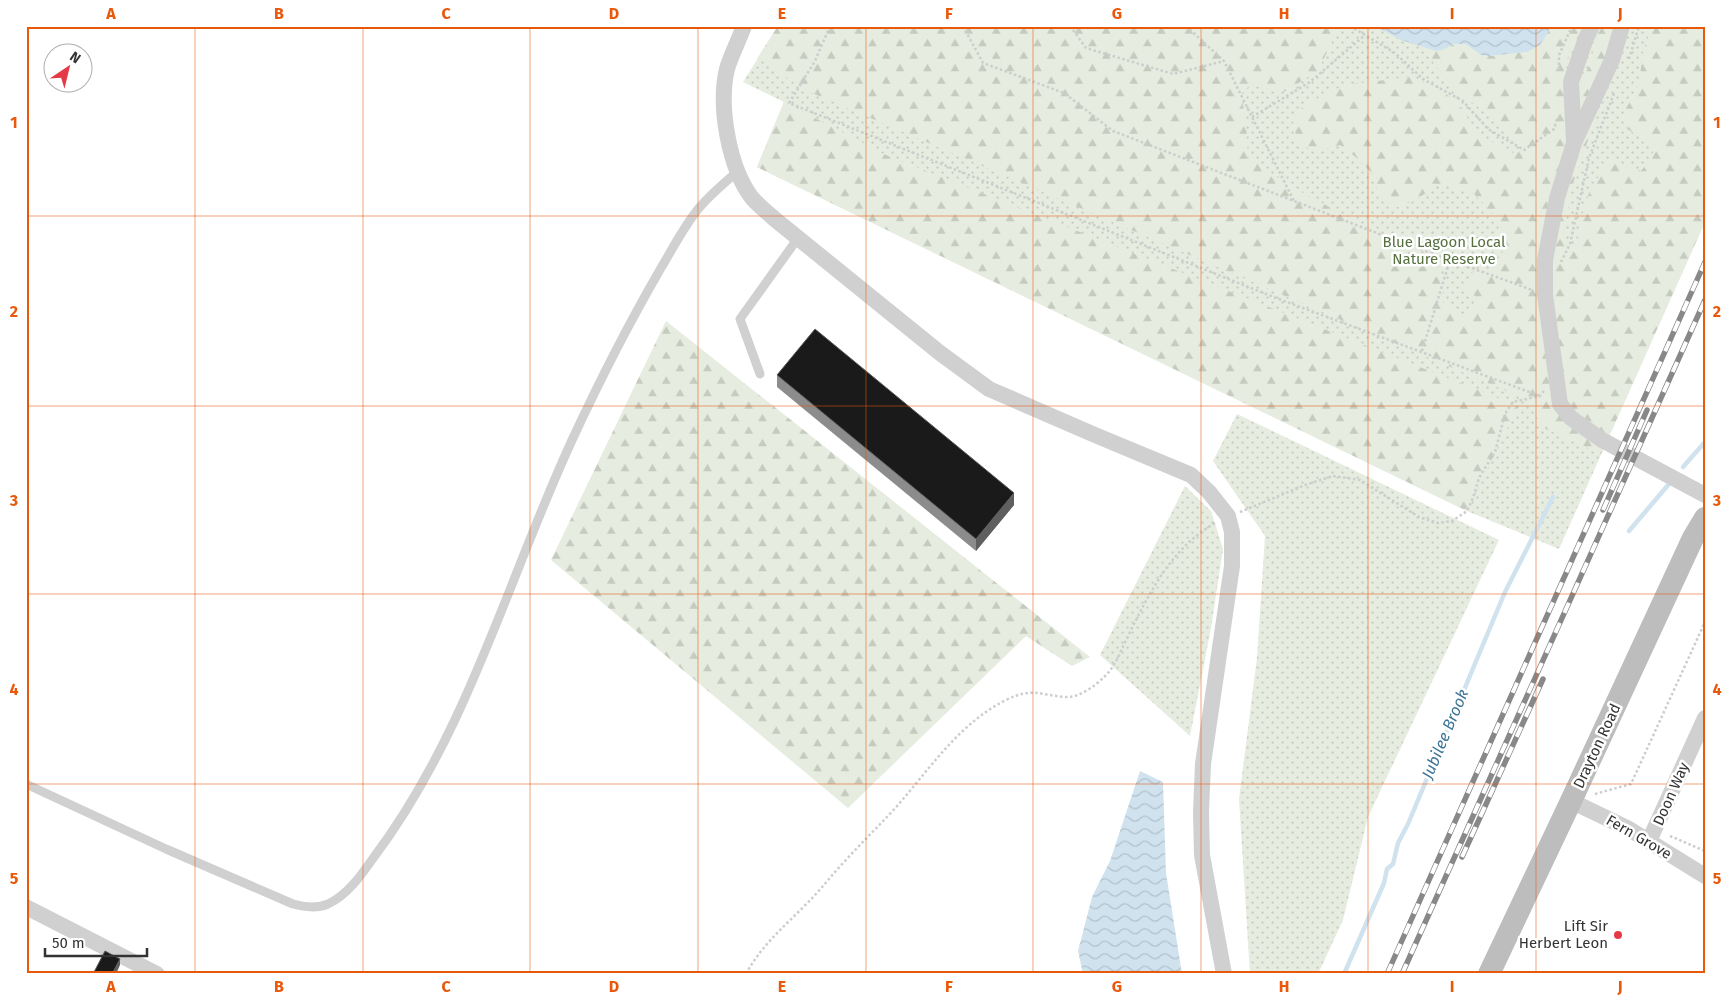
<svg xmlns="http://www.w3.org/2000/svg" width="1731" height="1000" viewBox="0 0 1731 1000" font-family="'Fira Sans',sans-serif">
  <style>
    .grass { fill: url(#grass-dots) }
    .forest { fill: url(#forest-firs) }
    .water { fill: url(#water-waves) }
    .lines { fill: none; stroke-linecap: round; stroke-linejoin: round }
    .stream { stroke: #cfe2ee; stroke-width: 4.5 }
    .path { stroke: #cdcdcd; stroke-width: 2.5; stroke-dasharray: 2.5 2.5; stroke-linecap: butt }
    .lane { stroke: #d0d0d0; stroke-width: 9 }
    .street { stroke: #d0d0d0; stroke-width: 16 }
    .secondary { stroke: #bdbdbd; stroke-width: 22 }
    .rail-casing { stroke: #888; stroke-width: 5.5 }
    .rail { stroke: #fff; stroke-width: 4; stroke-dasharray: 11; stroke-linecap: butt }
    .wall { fill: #8c8c8c }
    .shaded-wall { fill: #5f5f5f }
    .building { fill: #1a1a1a; stroke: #5f5f5f }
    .grid { fill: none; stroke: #e8590c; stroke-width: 1; stroke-opacity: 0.55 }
    .poi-dot { fill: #e63946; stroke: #fff; stroke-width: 2 }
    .labels { text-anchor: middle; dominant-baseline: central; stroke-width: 5; stroke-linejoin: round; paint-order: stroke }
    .park-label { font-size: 15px; fill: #56703f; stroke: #fff }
    .street-label { font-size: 15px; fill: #333; stroke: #fff }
    .poi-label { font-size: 15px; fill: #333; stroke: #fff; text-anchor: end }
    .water-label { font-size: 16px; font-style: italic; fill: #3f7597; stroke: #fff }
    .neatline { fill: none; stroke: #e8590c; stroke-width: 2 }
    .grid-label { font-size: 16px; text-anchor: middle; font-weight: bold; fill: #e8590c }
  </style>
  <defs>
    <pattern id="grass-dots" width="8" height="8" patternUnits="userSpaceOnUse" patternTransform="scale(1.25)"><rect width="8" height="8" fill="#e6ecdf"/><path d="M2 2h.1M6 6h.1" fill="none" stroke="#c6cbc0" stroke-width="1.8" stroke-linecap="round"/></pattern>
    <pattern id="forest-firs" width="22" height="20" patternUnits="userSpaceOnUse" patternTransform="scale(1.25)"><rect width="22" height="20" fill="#e6ecdf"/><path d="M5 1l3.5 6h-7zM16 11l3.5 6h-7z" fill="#c6cbc0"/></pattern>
    <pattern id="water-waves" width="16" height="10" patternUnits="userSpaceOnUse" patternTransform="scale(1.25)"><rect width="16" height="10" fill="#cfe2ee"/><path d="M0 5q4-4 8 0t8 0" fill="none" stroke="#b2c2cd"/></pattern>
  </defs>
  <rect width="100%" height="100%" fill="#fff"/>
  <g class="grass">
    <path d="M778,26H1705V222L1559,549L1467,511L757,167L784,102L743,82Z"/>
    <path d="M1237,414L1499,540L1368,817L1343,920L1318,974H1250L1239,799L1257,658L1265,536L1213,461Z"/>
    <path d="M1185,486L1211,511L1223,549L1211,628L1190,736L1100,655Z"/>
  </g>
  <g class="forest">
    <path d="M778,26H1336L1338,29L1318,71L1284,92L1250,85L1241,94L1246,123L1248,157L1287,184L1438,266L1443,285V303L1467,317L1477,298L1466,289L1473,271L1490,273L1504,250L1496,217L1474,194L1440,184L1415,200L1395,208L1377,196V178L1357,158L1340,145L1314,152L1297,141L1292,117L1306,104L1345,85L1409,77L1441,89L1466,112L1469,126L1483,137L1513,153L1522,146L1500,122L1464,97L1436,67L1424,47C1428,48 1434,51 1438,50C1449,49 1452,42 1464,44C1471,46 1477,54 1484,55C1506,61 1530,41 1548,31L1549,26H1582L1564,66L1566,80L1578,91L1590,64L1597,35L1603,26H1630L1591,98L1600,106L1572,186L1563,237L1567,246L1575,252L1583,212L1590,190L1610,159L1641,171L1652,157L1654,145L1627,129L1625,111L1639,83L1643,52L1652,26H1705V222L1601,454L1544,428L1525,399L803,89L758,57Z"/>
    <path d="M784,102L886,155L1518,406L1467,511L757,167Z"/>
    <path d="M666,321L1090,657L1072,666L1026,636L848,808L551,560Z"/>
  </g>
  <g class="water">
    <path d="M1375,26H1549V31L1540,45L1527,52L1488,56L1481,55L1466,44H1453L1445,49L1436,51L1401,40Z"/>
    <path d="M1140,771L1163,782L1166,873L1182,974H1083L1078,951L1092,897L1110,861Z"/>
  </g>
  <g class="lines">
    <g class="stream">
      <path d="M1683,467L1705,442"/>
      <path d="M1629,531L1669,484"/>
      <path d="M1344,974L1384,883L1387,869L1393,864L1398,843L1408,824L1505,592L1553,497"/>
    </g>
    <g class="path">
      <path d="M830,26L815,61L789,103L1276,298L1540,396"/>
      <path d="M963,26L983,63L1064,93L1113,131L1395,240L1532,290"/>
      <path d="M1070,26L1086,48L1173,74L1224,61"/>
      <path d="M1186,26L1224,61L1294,201"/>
      <path d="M1350,26L1395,53L1423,79L1463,101L1488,129L1524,150L1554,129L1557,119"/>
      <path d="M1629,59L1639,26"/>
      <path d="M1559,70V55L1572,26"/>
      <path d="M1252,117L1310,82L1365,35"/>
      <path d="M1561,262L1570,244L1589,158L1615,91"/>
      <path d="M1422,351L1450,260"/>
      <path d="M1240,512L1305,485L1333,476L1360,480L1419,517L1438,523L1452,521L1467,511L1473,498L1479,478L1495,452L1505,414L1513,402L1540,396L1544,391"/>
      <path d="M1595,794L1631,784L1705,622"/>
      <path d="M1670,836L1705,851"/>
      <path d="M746,974C763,942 792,920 816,894C826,883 835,871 846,860C863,841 881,824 898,805C931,767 960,723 1006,700C1033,687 1039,695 1065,697C1079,698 1095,686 1104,677C1116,666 1120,652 1127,638C1149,594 1170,549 1215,523"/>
    </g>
    <g class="lane">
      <path d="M760,374L740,319L798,238"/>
      <path d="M26,784L166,849L293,904C304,907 316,909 328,904C348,895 362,874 374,857C468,732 508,578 573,438C600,380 629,323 661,268C673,248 684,226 699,208C710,195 724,183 737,172"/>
    </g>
    <g class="street">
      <path d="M744,26C739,40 731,55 727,69C718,106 729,168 752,198C759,206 769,214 777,221L940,353L989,389L1095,435L1191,475L1209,492L1228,516L1232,532V566L1203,764L1201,812L1202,855L1224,974"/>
      <path d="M1622,26L1612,60L1574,143L1557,198L1545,260V295L1560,404L1571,418L1602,440L1705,495"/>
      <path d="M1574,141L1571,82L1586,38L1592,26"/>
      <path d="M1571,801L1629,829L1705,876"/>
      <path d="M1649,841L1705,718"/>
      <path d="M26,907L157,974"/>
    </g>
    <path class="secondary" d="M1489,974L1571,801L1693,538L1705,518"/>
    <g class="rail-casing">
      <g id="rail">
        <path d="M1603,510L1647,410"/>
        <path d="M1462,857L1543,679"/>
        <path d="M1387,974L1705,262"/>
        <path d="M1402,974L1705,300"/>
      </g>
    </g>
    <use href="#rail" class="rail"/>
  </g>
  <path class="wall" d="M777,375L1014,505L976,551L777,387Z"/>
  <g class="shaded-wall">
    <path d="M1014,493V505L976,551V539Z"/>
    <path d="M120,959V965L116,974H112Z"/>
  </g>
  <g class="building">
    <path d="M815,329L1014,493L976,539L777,375Z"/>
    <path d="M105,951L120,959L112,974H93Z"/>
  </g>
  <path class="grid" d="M195,26V974M363,26V974M530,26V974M698,26V974M866,26V974M1033,26V974M1201,26V974M1368,26V974M1536,26V974M26,216H1705M26,406H1705M26,594H1705M26,784H1705"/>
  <circle class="poi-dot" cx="1618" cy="935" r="5"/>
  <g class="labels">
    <g class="park-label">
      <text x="1444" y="242">Blue Lagoon Local<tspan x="1444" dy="17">Nature Reserve</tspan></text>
    </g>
    <g class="street-label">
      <text transform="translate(1597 746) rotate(-65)">Drayton Road</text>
      <text transform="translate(1671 794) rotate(-66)">Doon Way</text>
      <text transform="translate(1639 837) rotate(30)">Fern Grove</text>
    </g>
    <g class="poi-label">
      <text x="1608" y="926">Lift Sir<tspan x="1608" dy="17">Herbert Leon</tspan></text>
    </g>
    <g class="water-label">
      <text transform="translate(1445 734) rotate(-67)">Jubilee Brook</text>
    </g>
  </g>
  <rect width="1731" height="1000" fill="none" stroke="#ffffff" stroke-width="55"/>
  <g transform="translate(68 68) rotate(35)"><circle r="24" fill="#ffffff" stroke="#adadad"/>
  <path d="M0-4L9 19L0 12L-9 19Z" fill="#e63946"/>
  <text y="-8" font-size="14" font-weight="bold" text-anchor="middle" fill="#333333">N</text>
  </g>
  <path d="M45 948v8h102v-8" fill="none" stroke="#333333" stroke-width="2.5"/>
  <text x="52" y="948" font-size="15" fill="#333333" stroke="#ffffff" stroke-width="4" paint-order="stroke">50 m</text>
  <rect x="28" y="28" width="1676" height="944" class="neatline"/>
  <g class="grid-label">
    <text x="111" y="19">A</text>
    <text x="279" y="19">B</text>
    <text x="446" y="19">C</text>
    <text x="614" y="19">D</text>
    <text x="782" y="19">E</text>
    <text x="949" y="19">F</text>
    <text x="1117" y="19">G</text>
    <text x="1284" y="19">H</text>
    <text x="1452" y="19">I</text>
    <text x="1620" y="19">J</text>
    <text x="14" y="128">1</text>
    <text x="1717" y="128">1</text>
    <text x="14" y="317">2</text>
    <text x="1717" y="317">2</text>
    <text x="14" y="506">3</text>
    <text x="1717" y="506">3</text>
    <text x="14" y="695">4</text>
    <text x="1717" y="695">4</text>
    <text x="14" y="884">5</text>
    <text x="1717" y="884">5</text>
    <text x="111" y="992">A</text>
    <text x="279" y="992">B</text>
    <text x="446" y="992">C</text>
    <text x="614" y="992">D</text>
    <text x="782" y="992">E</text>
    <text x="949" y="992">F</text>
    <text x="1117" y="992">G</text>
    <text x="1284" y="992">H</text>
    <text x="1452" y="992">I</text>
    <text x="1620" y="992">J</text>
  </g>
</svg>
